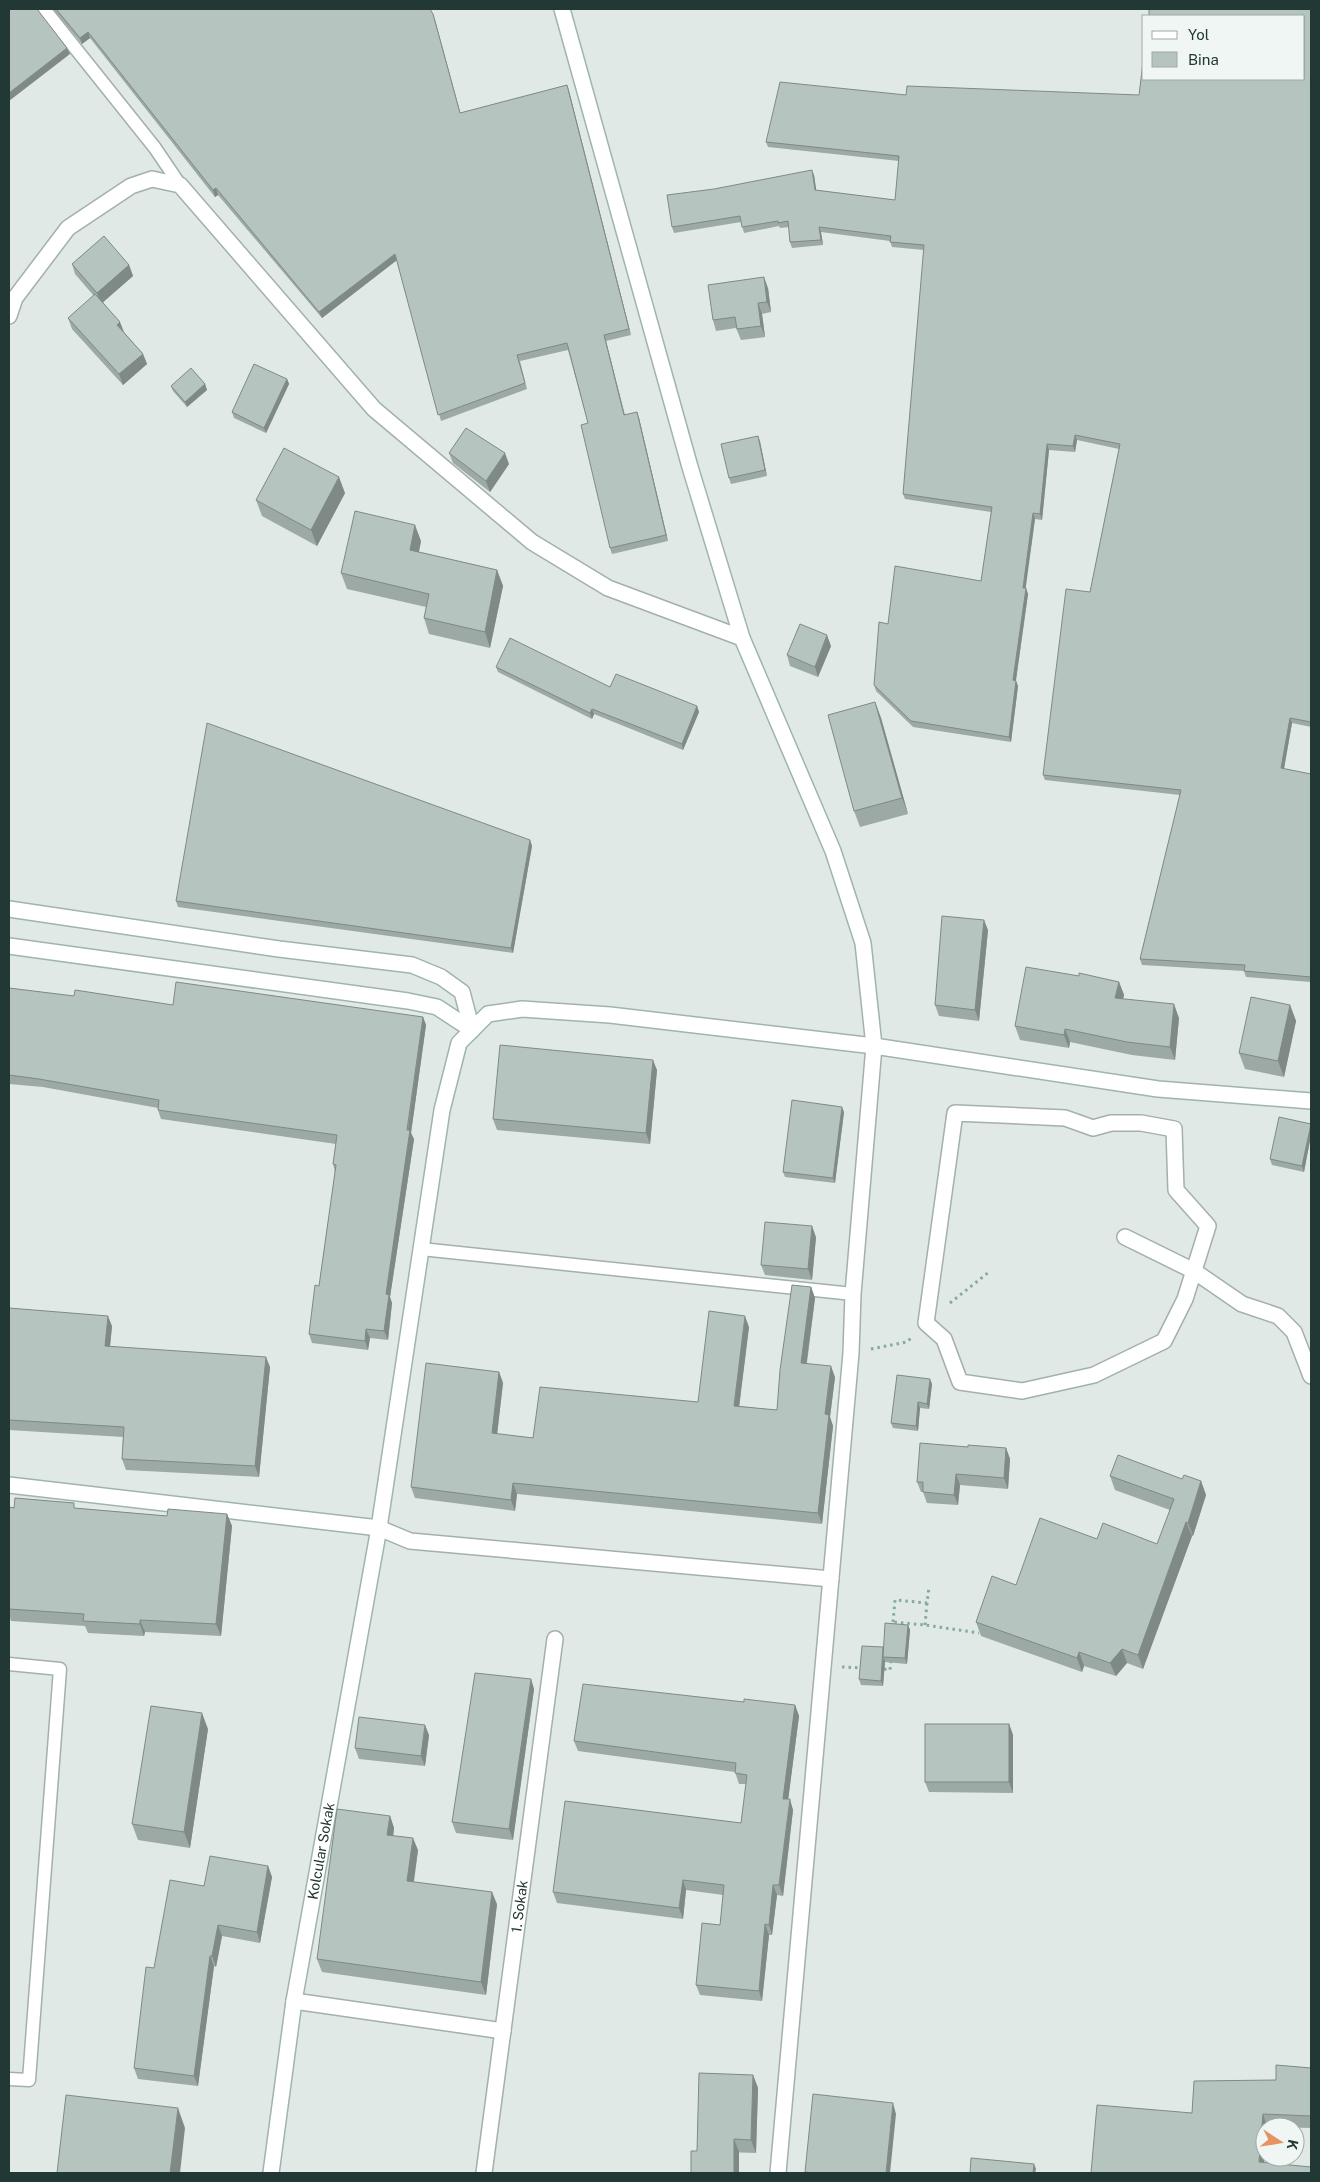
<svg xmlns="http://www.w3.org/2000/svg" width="1320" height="2182" viewBox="0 0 1320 2182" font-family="'Public Sans',sans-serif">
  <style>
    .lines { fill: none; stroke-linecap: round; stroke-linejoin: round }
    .lane-casing { stroke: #a3b0ad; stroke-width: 15 }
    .street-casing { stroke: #a3b0ad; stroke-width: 18 }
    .secondary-casing { stroke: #a0b4af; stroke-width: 18 }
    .path { stroke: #83aaa3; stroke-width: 3; stroke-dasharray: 2.5 4; stroke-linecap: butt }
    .lane { stroke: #fff; stroke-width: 12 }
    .street { stroke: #fff; stroke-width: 15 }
    .secondary { stroke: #fff; stroke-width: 15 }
    .wall { fill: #9ca9a4 }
    .shaded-wall { fill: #7f8986 }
    .building { fill: #b5c4bf; stroke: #7f8986 }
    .labels { text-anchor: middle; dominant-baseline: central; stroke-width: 4.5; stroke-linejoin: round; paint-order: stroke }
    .street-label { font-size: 14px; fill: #223835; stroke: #f0f6f4 }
  </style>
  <rect width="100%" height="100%" fill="#e0e9e6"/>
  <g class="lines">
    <g class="lane-casing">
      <g id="lane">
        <path d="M44,9L155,148L180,185"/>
        <path d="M421,1249L853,1294"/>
        <path d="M9,1664L60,1669L29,2080L9,2079"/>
      </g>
    </g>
    <g class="street-casing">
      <g id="street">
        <path d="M9,316L15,298L68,228L131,186L152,179L180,185L374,409L532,542L608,588L742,638"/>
        <path d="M955,1113L1065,1118L1093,1128L1111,1123H1141L1174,1129L1176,1190L1208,1226L1185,1299L1164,1341L1094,1375L1022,1391L960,1382L944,1339L926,1323Z"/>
        <path d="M1125,1237L1194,1271L1242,1304L1278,1316L1294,1332L1311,1376"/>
        <path d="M379,1528L410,1541L831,1579"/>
        <path d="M294,2001L503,2031"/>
        <path id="s1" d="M484,2173L555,1639"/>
        <path d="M778,2173L851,1353L853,1294L874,1046"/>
      </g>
    </g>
    <g class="secondary-casing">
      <g id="secondary">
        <path d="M562,9L690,467L742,638L833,851L863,943L874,1046"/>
        <path d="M9,909L279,949L412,965L441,977L462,992L472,1030"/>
        <path d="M9,946L408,1001L437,1007L472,1030"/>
        <path d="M9,1485L379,1528"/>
        <path id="s2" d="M271,2173L294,2001L379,1528L442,1110L459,1043L488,1014L522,1009L610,1015L874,1046L1158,1089L1311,1101"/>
      </g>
    </g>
    <g class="path">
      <path d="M950,1303L989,1272"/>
      <path d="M871,1349L907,1342L912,1337"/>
      <path d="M893,1622L895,1600L927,1603L929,1587"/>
      <path d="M925,1625L927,1603"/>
      <path d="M892,1627L893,1622L925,1625L979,1633"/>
      <path d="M842,1667L863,1668"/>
      <path d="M884,1669L890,1670L891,1658"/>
    </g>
    <use href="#lane" class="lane"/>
    <use href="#street" class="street"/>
    <use href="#secondary" class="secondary"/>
  </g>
  <g class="wall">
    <path d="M53,9H430L435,20L460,113L567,85L569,91L631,335L606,341L625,415L637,412L639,418L668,541L612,554L610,548L588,423L568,350L520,361L527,389L441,421L397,260L322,318L218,195L215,197L90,38L82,44Z"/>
    <path d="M1311,9V727L1292,723L1284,769L1311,774V982L1246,977L1244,971L1142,965L1140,959L1180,795L1045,780L1043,775L1090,592L1119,449L1077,440L1075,452L1049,450L1042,520L1035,519L1025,588L1028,594L1016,681L1018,686L1011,742L913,727L876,691L874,685L888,624L981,581L991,512L905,499L903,494L924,250L892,247L890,241L821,232L823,245L792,248L790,242L789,227L780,228L779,226L744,233L741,222L674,233L672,227L814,175L816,190L895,200L899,161L768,147L766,142L906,95H1139Z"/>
    <path d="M72,264L129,265L133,276L103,302L124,332L143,354L147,364L123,385L72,329L68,318L94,296L75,274Z"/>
    <path d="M768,288L771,312L762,314L765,337L741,340L736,328L716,331L713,320Z"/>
    <path d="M287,379L289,384L266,433L234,418L232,412Z"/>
    <path d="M205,384L207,390L187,407L173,391L171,386Z"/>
    <path d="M758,436L767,476L731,484L729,478Z"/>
    <path d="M449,453L509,464L490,492L453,463Z"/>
    <path d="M345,493L317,546L262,516L256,500Z"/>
    <path d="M421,541L419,552L497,570L503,586L490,648L429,634L424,618L426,607L347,589L341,573Z"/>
    <path d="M831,646L818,677L790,666L787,655Z"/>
    <path d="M496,667L610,687L697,706L699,712L683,750L594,714L592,719L498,672Z"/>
    <path d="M875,702L881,718L908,814L860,827L854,811Z"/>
    <path d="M530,840L532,846L513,953L178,907L176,901Z"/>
    <path d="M988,930L979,1021L939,1016L935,1005Z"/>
    <path d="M1079,976L1119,982L1124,995L1123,999L1179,1018L1175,1060L1132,1055L1070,1042L1069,1048L1020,1040L1015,1026Z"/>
    <path d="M9,988L74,996L173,1005L423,1017L426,1025L411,1133L414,1139L390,1297L392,1303L388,1340L370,1338L368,1350L312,1343L309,1334L319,1286L335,1172L333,1164L336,1144L161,1119L158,1110V1108L43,1087L9,1084Z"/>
    <path d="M1290,1005L1296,1021L1284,1077L1245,1069L1239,1053Z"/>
    <path d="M657,1070L650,1144L497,1130L493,1119Z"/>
    <path d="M844,1112L835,1183L785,1177L783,1172Z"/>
    <path d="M1311,1126V1135L1304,1172L1272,1165L1270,1159Z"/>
    <path d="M816,1237L812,1280L765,1275L761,1265Z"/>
    <path d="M811,1287L815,1298L807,1363L835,1377L830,1417L833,1426L822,1524L517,1494L515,1511L415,1498L411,1487L499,1372L503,1383L497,1434L533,1438L698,1402L749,1327L739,1406L777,1410Z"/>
    <path d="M9,1308L112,1326L110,1346L270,1367L259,1477L126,1470L122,1459L123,1437L9,1430Z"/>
    <path d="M932,1384L929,1409L920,1408L918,1431L893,1428L891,1423Z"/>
    <path d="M968,1447L1006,1448L1010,1459L1008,1489L960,1485L958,1505L927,1503L923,1492H921L917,1482Z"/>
    <path d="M1110,1476L1182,1479L1201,1481L1206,1495L1193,1536H1192L1143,1669L1127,1663L1116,1676L1084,1666L1082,1672L981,1636L976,1622L1097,1539L1157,1544L1170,1510L1115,1490Z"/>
    <path d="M9,1507L76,1508L167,1516L227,1514L232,1526L221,1636L145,1632L144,1636L88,1633L85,1626L11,1621L9,1615Z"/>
    <path d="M908,1625L910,1630L907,1664L885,1662V1661L883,1686L861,1685L859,1679L883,1647Z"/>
    <path d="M531,1679L534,1689L513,1840L456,1833L452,1822Z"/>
    <path d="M744,1702L795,1705L799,1716L788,1799L793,1810L783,1896L777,1895L772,1935H769L762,2001L700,1995L696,1985L720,1925L723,1895L686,1890L683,1919L557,1903L553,1892L741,1823L746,1784H739L735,1772L578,1751L574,1741Z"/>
    <path d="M1009,1724L1013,1735V1793L929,1792L925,1782Z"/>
    <path d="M208,1729L190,1848L138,1840L132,1824Z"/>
    <path d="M429,1735L425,1766L359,1759L355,1748Z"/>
    <path d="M390,1816L394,1828L393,1835L418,1850L414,1882L497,1904L486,1995L322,1972L317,1959Z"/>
    <path d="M268,1866L272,1877L260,1943L222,1936L216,1967L214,1966L198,2086L138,2079L134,2068L154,1968L204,1886Z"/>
    <path d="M1311,2068V2128L1267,2127L1091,2173L1192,2113Z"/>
    <path d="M753,2075L758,2088L756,2153L697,2151Z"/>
  </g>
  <g class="shaded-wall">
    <path d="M433,14L435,20L462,119L460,113Z"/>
    <path d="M88,32L90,38L82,44L80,38Z"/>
    <path d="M67,48L70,54L9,101V93Z"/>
    <path d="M567,85L569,91L631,335L629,329Z"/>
    <path d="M812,170L814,175L817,195L815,190Z"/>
    <path d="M216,188L218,195L215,197L213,190Z"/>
    <path d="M819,227L821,232L823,245L821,240Z"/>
    <path d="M395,254L397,260L322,318L319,312Z"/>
    <path d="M129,265L133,276L101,304L97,293Z"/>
    <path d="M764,277L768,288L771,312L767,302Z"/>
    <path d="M758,303L762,314L765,337L761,326Z"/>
    <path d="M120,322L124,332L117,325Z"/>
    <path d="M604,335L606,341L626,421L624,415Z"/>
    <path d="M143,354L147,364L123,385L119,374Z"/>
    <path d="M287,379L289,384L266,433L264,428Z"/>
    <path d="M205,384L207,390L187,407L185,402Z"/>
    <path d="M637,412L639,418L668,541L666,535Z"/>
    <path d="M1075,435L1077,440L1075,452L1073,446Z"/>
    <path d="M758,436L760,441L767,476L765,470Z"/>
    <path d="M1047,444L1049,450L1042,520L1040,514Z"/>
    <path d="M505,453L509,464L490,492L486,481Z"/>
    <path d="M339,477L345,493L317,546L311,530Z"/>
    <path d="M1033,513L1035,519L1025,593L1023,588Z"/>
    <path d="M415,525L421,541L416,565L410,550Z"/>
    <path d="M497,570L503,586L490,648L485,632Z"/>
    <path d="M1026,588L1028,594L1015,686L1013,680Z"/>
    <path d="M827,635L831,646L818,677L815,667Z"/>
    <path d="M1016,681L1018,686L1011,742L1009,737Z"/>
    <path d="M875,702L881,718L908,814L902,798Z"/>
    <path d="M697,706L699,712L683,750L682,744Z"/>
    <path d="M592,709L594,714L592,719L590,713Z"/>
    <path d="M1290,718L1292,723L1283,774L1281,768Z"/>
    <path d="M530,840L532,846L513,953L511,948Z"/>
    <path d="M984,920L988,930L979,1021L975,1010Z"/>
    <path d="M1119,982L1124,995L1120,1012L1115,998Z"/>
    <path d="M1174,1004L1179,1018L1175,1060L1170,1047Z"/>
    <path d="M1290,1005L1296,1021L1284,1077L1278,1061Z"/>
    <path d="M423,1017L426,1025L411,1133L414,1139L390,1297L392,1303L388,1340L384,1331L386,1294Z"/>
    <path d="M1065,1029L1070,1042L1069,1048L1064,1035Z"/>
    <path d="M653,1060L657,1070L650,1144L646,1133Z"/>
    <path d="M842,1107L844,1112L835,1183L833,1178Z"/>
    <path d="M1311,1124V1135L1304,1172L1302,1166Z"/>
    <path d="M812,1226L816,1237L812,1280L808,1269Z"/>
    <path d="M811,1287L815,1298L805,1374L801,1363Z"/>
    <path d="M108,1316L112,1326L109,1356L105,1346Z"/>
    <path d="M745,1316L749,1327L738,1416L734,1406Z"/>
    <path d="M366,1329L370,1338L368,1350L365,1341Z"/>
    <path d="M266,1357L270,1367L259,1477L255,1466Z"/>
    <path d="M831,1366L835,1377L830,1417L833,1426L822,1524L818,1513L825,1414Z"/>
    <path d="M499,1372L503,1383L496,1444L492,1433Z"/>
    <path d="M930,1379L932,1384L929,1409L927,1404Z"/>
    <path d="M918,1402L920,1408L918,1431L916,1426Z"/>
    <path d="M1006,1448L1010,1459L1008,1489L1004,1478Z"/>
    <path d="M956,1474L960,1485L958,1505L954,1495Z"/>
    <path d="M1201,1481L1206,1495L1193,1536L1188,1523Z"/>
    <path d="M513,1483L517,1494L515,1511L511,1500Z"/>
    <path d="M227,1514L232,1526L221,1636L216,1624Z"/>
    <path d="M1186,1522L1192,1536L1143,1669L1138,1655Z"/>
    <path d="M140,1620L145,1632L144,1636L140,1624Z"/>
    <path d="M908,1625L910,1630L907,1664L905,1658Z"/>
    <path d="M1122,1649L1127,1663L1116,1676L1110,1663Z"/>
    <path d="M1079,1652L1084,1666L1082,1672L1077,1658Z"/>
    <path d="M883,1657L885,1661L883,1686L881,1681Z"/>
    <path d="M531,1679L534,1689L513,1840L509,1829Z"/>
    <path d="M795,1705L799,1716L787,1809L783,1799Z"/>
    <path d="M202,1713L208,1729L190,1848L184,1832Z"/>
    <path d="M1009,1724L1013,1735V1793L1009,1782Z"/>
    <path d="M425,1725L429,1735L425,1766L421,1756Z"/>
    <path d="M790,1799L793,1810L783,1896L779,1885Z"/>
    <path d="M390,1816L394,1828L392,1847L387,1835Z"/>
    <path d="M413,1838L418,1850L412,1893L407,1881Z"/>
    <path d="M268,1866L272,1877L260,1943L257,1932Z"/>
    <path d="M683,1880L686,1890L683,1919L679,1908Z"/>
    <path d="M773,1885L777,1895L772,1935L769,1925Z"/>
    <path d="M492,1892L497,1904L486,1995L481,1982Z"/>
    <path d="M765,1924L769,1935L762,2001L759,1991Z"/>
    <path d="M218,1925L222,1936L216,1967L212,1956Z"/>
    <path d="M210,1956L214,1966L198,2086L194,2076Z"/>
    <path d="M753,2075L758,2088L756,2153L751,2140Z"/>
    <path d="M893,2103L896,2114L890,2173H886Z"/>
    <path d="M178,2108L185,2128L180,2173H170Z"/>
    <path d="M1263,2114L1267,2127H1265V2154L1263,2173L1259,2162Z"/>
    <path d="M734,2139L739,2152V2173H734Z"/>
    <path d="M1034,2164L1036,2169L1035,2173H1033Z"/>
  </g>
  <g class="building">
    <path d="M9,9H37L67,48L9,93Z"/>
    <path d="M56,9H430L433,14L460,113L567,85L629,329L604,335L624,415L637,412L666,535L610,548L581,425L588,423L567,343L517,355L525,383L438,415L395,254L319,312L216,188L213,190L88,32L80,38Z"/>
    <path d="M1149,9H1311V722L1290,718L1281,768L1311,774V977L1244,971L1245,965L1140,959L1181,790L1043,775L1066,589L1090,592L1120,444L1075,435L1073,446L1047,444L1040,514L1033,513L1023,588H1026L1013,680L1016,681L1009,737L911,721L874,685L879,622L888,624L895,566L981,581L992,507L903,494L924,245L890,242L891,236L819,227L821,240L790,242L788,221L778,223V221L742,227L740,216L672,227L667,195L714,189L812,170L815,190L895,200L899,156L766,142L780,82L906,95L907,86L1139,95L1144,54V79H1304V16H1149Z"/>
    <path d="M104,236L129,265L97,293L72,264Z"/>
    <path d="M764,277L767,302L758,303L761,326L737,329L735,317L713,320L708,285Z"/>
    <path d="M95,294L120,322L117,325L143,354L119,374L68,318Z"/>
    <path d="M254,364L287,379L264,428L232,412Z"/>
    <path d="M191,368L205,384L185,402L171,386Z"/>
    <path d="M466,428L505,453L486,481L449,453Z"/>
    <path d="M758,436L765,470L729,478L721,444Z"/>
    <path d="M284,448L339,477L311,530L256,500Z"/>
    <path d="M355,511L415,525L410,550L497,570L485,632L424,618L429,594L341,573Z"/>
    <path d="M800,624L827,635L815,667L787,655Z"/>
    <path d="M510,638L610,687L616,674L697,706L682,744L592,709L590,713L496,667Z"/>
    <path d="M875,702L902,798L854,811L828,715Z"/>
    <path d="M207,723L530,840L511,948L176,901Z"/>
    <path d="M942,916L984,920L975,1010L935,1005Z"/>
    <path d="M1026,967L1079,976V973L1119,982L1115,998L1174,1004L1170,1047L1127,1042L1065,1029L1064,1035L1015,1026Z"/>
    <path d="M176,982L423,1017L407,1130H410L386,1294L389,1295L384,1331L366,1329L365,1341L309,1334L315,1285L319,1286L336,1165L333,1164L337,1135L158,1110L159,1100L39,1079L9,1075V988L74,996L75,990L173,1005Z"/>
    <path d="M1251,997L1290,1005L1278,1061L1239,1053Z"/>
    <path d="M500,1045L653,1060L646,1133L493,1119Z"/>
    <path d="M792,1100L842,1107L833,1178L783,1172Z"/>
    <path d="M1279,1117L1311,1124L1302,1166L1270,1159Z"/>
    <path d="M765,1222L812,1226L808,1269L761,1265Z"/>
    <path d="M792,1285L811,1287L801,1363L831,1366L825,1414L829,1415L818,1513L513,1483L511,1500L411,1487L426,1363L499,1372L492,1433L533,1438L540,1387L698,1402L709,1311L745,1316L734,1406L777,1410L780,1370Z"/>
    <path d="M9,1308L108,1316L105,1346L266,1357L255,1466L122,1459L124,1427L9,1420Z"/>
    <path d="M897,1375L930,1379L927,1404L918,1402L916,1426L891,1423Z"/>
    <path d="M920,1443L968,1447V1445L1006,1448L1004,1478L956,1474L954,1495L923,1492V1482H917Z"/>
    <path d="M1118,1455L1182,1479L1184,1475L1201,1481L1188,1523L1186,1522L1138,1655L1122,1649L1110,1663L1079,1652L1077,1658L976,1622L992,1576L1016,1585L1040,1518L1097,1539L1103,1523L1157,1544L1174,1499L1110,1476Z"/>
    <path d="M15,1498L74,1503V1508L167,1516L168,1509L227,1514L216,1624L140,1620V1624L83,1621L84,1614L9,1609V1507L14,1508Z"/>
    <path d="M885,1623L908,1625L905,1658L883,1657Z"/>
    <path d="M862,1646L883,1647L881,1681L859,1679Z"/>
    <path d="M475,1673L531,1679L509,1829L452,1822Z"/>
    <path d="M583,1684L744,1702V1699L795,1705L783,1799H790L779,1885H773L769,1925L765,1924L759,1991L696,1985L702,1923L720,1925L724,1885L683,1880L679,1908L553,1892L565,1801L741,1823L747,1775L735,1773L736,1763L574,1741Z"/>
    <path d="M151,1706L202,1713L184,1832L132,1824Z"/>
    <path d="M359,1717L425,1725L421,1756L355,1748Z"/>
    <rect x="925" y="1724" width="84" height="58"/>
    <path d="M337,1809L390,1816L387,1835L413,1838L407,1881L492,1892L481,1982L317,1959Z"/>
    <path d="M210,1856L268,1866L257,1932L218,1925L212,1956H210L194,2076L134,2068L146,1967L154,1968L170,1880L204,1886Z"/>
    <path d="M1276,2065L1311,2068V2116L1263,2114L1259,2162L1311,2167V2173H1091L1097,2105L1192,2113L1194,2081L1276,2080Z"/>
    <path d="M699,2073L753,2075L751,2140L734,2139V2173H691V2151H697Z"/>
    <path d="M813,2094L893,2103L886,2173H813L805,2172Z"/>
    <path d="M66,2095L178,2108L170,2173H57Z"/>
    <path d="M971,2158L1034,2164L1033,2173H970Z"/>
  </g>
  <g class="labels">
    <g class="street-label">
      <text stroke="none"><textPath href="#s2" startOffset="326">Kolcular Sokak</textPath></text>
      <text stroke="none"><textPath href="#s1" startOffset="269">1. Sokak</textPath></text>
    </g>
  </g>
  <rect width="1320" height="2182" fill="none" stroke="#223835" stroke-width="20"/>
  <rect x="1142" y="15" width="162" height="65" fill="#f0f6f4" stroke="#9eaaa8"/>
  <rect x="1152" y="31" width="25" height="8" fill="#ffffff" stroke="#9eaaa8"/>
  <text x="1188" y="40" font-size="15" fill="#223835">Yol</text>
  <rect x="1152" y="52" width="25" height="15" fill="#b5c4bf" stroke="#9eaaa8"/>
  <text x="1188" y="65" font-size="15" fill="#223835">Bina</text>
  <g transform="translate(1280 2142) rotate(102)"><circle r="24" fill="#f0f6f4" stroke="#9eaaa8"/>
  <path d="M0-4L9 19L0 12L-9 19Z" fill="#e59362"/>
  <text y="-8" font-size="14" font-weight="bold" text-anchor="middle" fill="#223835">K</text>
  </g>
</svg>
